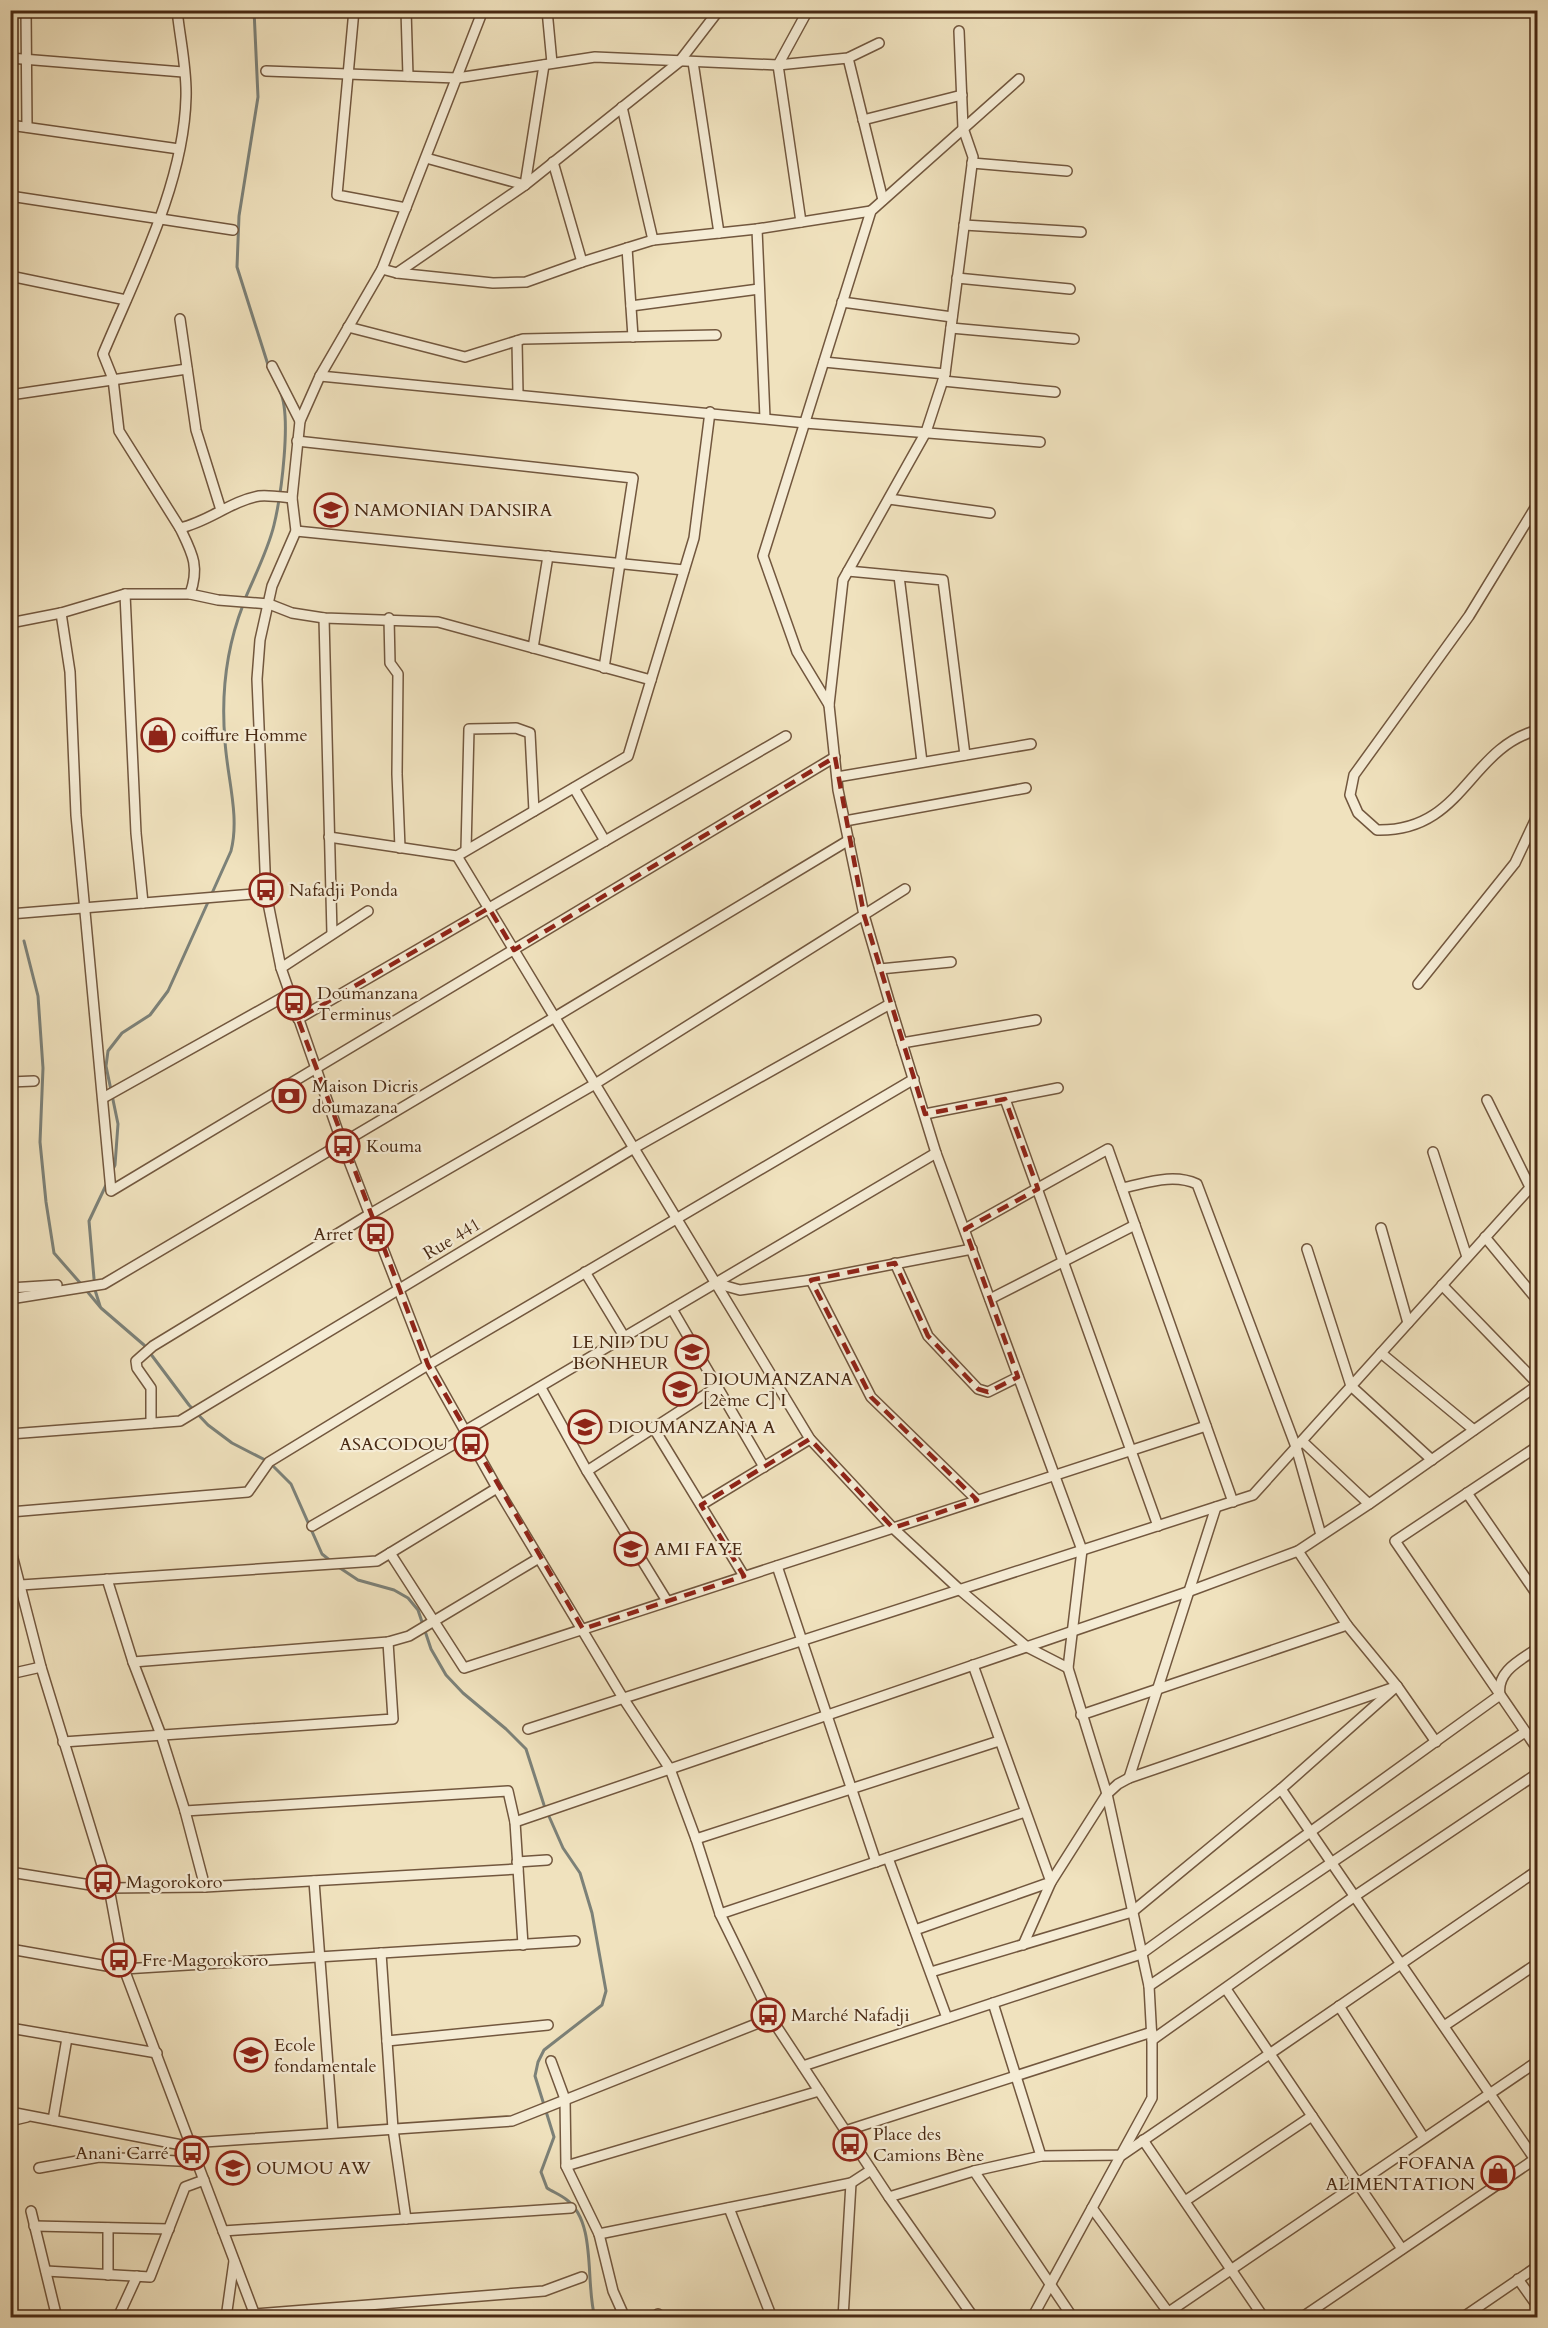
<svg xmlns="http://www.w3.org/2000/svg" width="1548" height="2328" viewBox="0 0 1548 2328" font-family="Cardo,serif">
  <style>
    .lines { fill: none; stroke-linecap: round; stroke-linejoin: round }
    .stream { stroke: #7c8178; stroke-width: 3 }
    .street-casing { stroke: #72573e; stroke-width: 12 }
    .street { stroke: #f5ecd5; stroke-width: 9 }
    .marked { fill: none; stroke: #8f2418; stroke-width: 4.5; stroke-dasharray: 12 8; stroke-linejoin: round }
    .labels { text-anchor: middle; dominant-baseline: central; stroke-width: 4.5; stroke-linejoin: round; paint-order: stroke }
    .poi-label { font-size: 18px; fill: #482913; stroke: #f5ecd5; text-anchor: start }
    .street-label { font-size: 18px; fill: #482913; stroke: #f5ecd5 }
  </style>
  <rect width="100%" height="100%" fill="#f0e2be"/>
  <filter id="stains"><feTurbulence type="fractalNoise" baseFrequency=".00333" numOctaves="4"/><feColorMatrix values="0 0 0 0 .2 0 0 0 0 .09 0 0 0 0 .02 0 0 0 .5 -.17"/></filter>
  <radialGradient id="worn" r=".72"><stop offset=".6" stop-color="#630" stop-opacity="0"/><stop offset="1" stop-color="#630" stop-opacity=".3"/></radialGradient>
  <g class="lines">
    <g class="stream">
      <path d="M254,10L258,97L239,216L237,267L269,368"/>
      <path d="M245,599C255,575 268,550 274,525C281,496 292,416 280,391"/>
      <path d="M24,941L38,996L43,1068L40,1142L46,1202L54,1253L82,1285"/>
      <path d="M112,1171L115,1165L118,1124L106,1066L108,1051L122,1033L150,1015L168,991L231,851C240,816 227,777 225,741C221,695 226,649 243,605"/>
      <path d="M86,1290L101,1308L144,1345L189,1405L208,1425L232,1443L269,1462L291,1484L322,1554L332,1562"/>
      <path d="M100,1306L95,1290L89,1221L107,1183"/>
      <path d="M337,1566L358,1580L394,1590L408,1598L418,1610L431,1649L446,1675L463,1693L506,1729L526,1749L544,1805L563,1848L580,1873L592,1913L606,1991L602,2005L544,2050L538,2062L535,2076L554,2137L541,2172L547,2188C553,2192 561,2195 567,2200C597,2223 585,2284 595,2318"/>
    </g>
    <g class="street-casing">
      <g id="street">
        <path d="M26,10L27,127"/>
        <path d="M177,10C180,39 187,69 186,97C184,184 136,275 103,354L113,379L119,431L180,528C208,522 231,501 259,496C269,495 282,497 292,498"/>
        <path d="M354,10L337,195L406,208"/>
        <path d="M406,10L408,76"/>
        <path d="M483,10L382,269L320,376L300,421L292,498L296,531L272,586L260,640L257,679L266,893L281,968L342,1143L428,1365L497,1488L623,1698L670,1769L696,1839L720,1914L771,2018L889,2197L974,2318"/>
        <path d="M547,10L552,63"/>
        <path d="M959,31L963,128L973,157L945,374L926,432L843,580L829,705L838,790L864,915L890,1004L936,1153L1082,1550L1068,1668L1107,1794L1149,1986L1152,2040V2098L1032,2318"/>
        <path d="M10,58L183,72"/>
        <path d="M848,58L883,200"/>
        <path d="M693,62L719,233"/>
        <path d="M266,71L457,78L595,57L778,65L848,58L879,43"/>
        <path d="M622,107L653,240"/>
        <path d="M863,120L962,95"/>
        <path d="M10,125L179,149"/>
        <path d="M426,158L525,185L544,65"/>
        <path d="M553,162L582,262"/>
        <path d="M972,163L1067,171"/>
        <path d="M10,196L233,230"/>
        <path d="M801,222L778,65L808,10"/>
        <path d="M964,225L1081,232"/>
        <path d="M757,229L765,418"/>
        <path d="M627,248L633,337"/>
        <path d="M382,269L397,273L493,283L526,282L582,262L653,240L757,229L871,211"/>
        <path d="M397,273L525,185L679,62L719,10"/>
        <path d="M10,276L126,300"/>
        <path d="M957,278L1070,289"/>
        <path d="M842,302L952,317"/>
        <path d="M631,306L759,289"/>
        <path d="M180,319L196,430L221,510"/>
        <path d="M348,327L465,357L523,339L716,335"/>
        <path d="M951,328L1074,339"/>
        <path d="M517,341L518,394"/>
        <path d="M824,362L945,374"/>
        <path d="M272,366L300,421"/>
        <path d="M320,376L805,423L1040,442"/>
        <path d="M943,381L1055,392"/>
        <path d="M10,395L187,369"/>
        <path d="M297,441L633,478L604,668"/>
        <path d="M889,499L990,513"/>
        <path d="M1538,503L1469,616L1354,775L1350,795L1358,813L1377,830C1464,832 1468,748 1538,730"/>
        <path d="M180,528C192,553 200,566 190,594"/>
        <path d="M296,531L684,570"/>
        <path d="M848,571L943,580L965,755"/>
        <path d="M899,576L922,762"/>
        <path d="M125,594L136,833L143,903"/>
        <path d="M61,613L70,672L76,815L111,1191L835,757"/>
        <path d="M324,618L332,934"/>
        <path d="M389,618L390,663L398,674L397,774L400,848"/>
        <path d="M10,623L61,613L125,594H190L218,600L269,604L292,613L324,618L438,622L651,680"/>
        <path d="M533,648L548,556"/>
        <path d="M829,705L797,652L763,556L871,211L1019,79"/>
        <path d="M837,777L1031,744"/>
        <path d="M574,788L605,841"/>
        <path d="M845,821L1026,788"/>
        <path d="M329,837L457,856L628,756L694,538L710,412"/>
        <path d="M466,850L469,729L516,728L530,733L534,811"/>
        <path d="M457,856L810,1439L893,1528L960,1590L1027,1647L1068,1668"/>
        <path d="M10,914L266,893"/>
        <path d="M281,968L368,911"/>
        <path d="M880,969L951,962"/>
        <path d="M1418,984L1515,863L1538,814"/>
        <path d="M298,1019L786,736"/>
        <path d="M902,1043L1036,1020"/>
        <path d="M10,1082L34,1081"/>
        <path d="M103,1098L289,994"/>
        <path d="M1005,1099L1158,1526"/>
        <path d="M1487,1100L1530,1187"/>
        <path d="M925,1114L1058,1088"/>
        <path d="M1433,1152L1467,1257"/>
        <path d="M1122,1188C1147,1183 1173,1173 1197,1184L1296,1447L1321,1535"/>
        <path d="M1381,1228L1408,1323"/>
        <path d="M965,1229L1108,1149L1233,1502"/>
        <path d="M1485,1237L1538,1301"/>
        <path d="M1307,1249L1351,1386L1432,1460"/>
        <path d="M895,1263L928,1336L978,1389L988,1392L1018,1377"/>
        <path d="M585,1272L625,1338"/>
        <path d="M811,1280L871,1397L977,1500"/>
        <path d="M715,1283L740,1290L811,1280L972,1249"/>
        <path d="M1442,1285L1538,1384"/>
        <path d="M10,1288L57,1285"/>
        <path d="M10,1299L104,1284L555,1017L849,840"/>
        <path d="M990,1299L1135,1225"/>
        <path d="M672,1309L764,1467"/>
        <path d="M1381,1353L1474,1430"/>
        <path d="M541,1388L587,1471L667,1601"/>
        <path d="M151,1423V1388L137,1368L136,1361L153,1346L370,1214L595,1084L905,889"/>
        <path d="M653,1427L744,1576"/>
        <path d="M465,1431L936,1153"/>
        <path d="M10,1434L180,1421L634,1148L890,1004"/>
        <path d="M1302,1441L1369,1504"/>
        <path d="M1538,1446L1395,1541L1538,1750"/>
        <path d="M587,1471L717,1387"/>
        <path d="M1467,1493L1538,1596"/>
        <path d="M701,1505L810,1439"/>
        <path d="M10,1512L248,1492L269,1462L428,1365L914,1079"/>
        <path d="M312,1526L468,1436"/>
        <path d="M10,1547L41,1667L109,1888L124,1969L256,2318"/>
        <path d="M1298,1551L1347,1625L1397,1686L1436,1742"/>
        <path d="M390,1553L464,1668L1206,1426"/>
        <path d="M777,1566L876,1862"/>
        <path d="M107,1579L133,1662L161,1735L185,1811L205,1887"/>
        <path d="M21,1585L377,1561L497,1488"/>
        <path d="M133,1662L388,1642L409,1636L539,1558"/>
        <path d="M10,1674L41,1667"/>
        <path d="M1081,1715L1347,1625"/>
        <path d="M528,1729L1253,1495L1538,1179"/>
        <path d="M63,1742L393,1719L388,1642"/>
        <path d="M1129,1778L1216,1507"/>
        <path d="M1281,1789L1538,2164"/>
        <path d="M185,1811L508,1791L515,1822L523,1945"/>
        <path d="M515,1822L1190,1591L1298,1551L1369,1504L1538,1385"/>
        <path d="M696,1839L999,1741"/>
        <path d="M888,1858L947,2018"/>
        <path d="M517,1862L547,1860"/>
        <path d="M10,1872L109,1888L205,1887L518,1869"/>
        <path d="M314,1881L333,2132"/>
        <path d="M720,1914L1025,1812"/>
        <path d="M915,1930L1051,1882L973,1665"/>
        <path d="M1023,1945L1051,1882L1107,1794L1118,1784L1129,1778L1392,1688"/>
        <path d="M10,1949L124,1969L575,1941"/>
        <path d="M381,1953L393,2129L406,2219"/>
        <path d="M931,1972L1132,1912L1281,1789L1397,1686"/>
        <path d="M1149,1986L1525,1732"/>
        <path d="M1226,1989L1402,2249"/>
        <path d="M993,2003L1041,2156"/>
        <path d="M1339,2006L1424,2138"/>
        <path d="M1444,2026L1538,1963"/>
        <path d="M10,2028L157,2053"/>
        <path d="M1152,2040L1355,1896L1538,1773"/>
        <path d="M387,2041L548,2025"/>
        <path d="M551,2061L565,2099L566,2166L599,2234L613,2291L625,2318"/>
        <path d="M803,2066L1141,1954L1500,1695C1496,1671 1521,1660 1538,1648"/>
        <path d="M10,2112L192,2147"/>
        <path d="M53,2120L67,2038"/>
        <path d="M10,2121L27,2117"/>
        <path d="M845,2131L1152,2032"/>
        <path d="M1143,2140L1264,2318"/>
        <path d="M190,2143L512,2121L771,2018"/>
        <path d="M566,2166L819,2091"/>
        <path d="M39,2168L99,2157L198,2162"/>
        <path d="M974,2171L1073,2318"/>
        <path d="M889,2197L974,2171L1041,2156L1122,2155L1538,1870"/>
        <path d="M1185,2201L1312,2116"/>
        <path d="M729,2208L772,2318"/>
        <path d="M1092,2208L1168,2312"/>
        <path d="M31,2211L57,2318"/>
        <path d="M34,2226L169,2229"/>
        <path d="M108,2228V2275"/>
        <path d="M223,2231L571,2208"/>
        <path d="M599,2234L851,2183L871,2170"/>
        <path d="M46,2271L150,2277L185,2187L204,2180"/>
        <path d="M1518,2279L1538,2307"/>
        <path d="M120,2313L137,2276"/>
        <path d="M10,2314L11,2318"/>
        <path d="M255,2314L544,2291L582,2277"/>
        <path d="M658,2314L662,2318"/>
        <path d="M226,2318L234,2261"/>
        <path d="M843,2318L851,2183"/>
        <path d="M1160,2318L1538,2061"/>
        <path d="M1301,2318L1538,2157"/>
        <path d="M1462,2318L1538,2266"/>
      </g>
    </g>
    <use href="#street" class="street"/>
  </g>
  <path class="marked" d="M835,757L864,915L925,1114L1005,1099L1038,1189L965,1229L1018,1377L988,1392L978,1389L928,1336L895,1263L811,1280L871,1397L977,1500L893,1528L810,1439L701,1505L744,1576L583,1629L428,1365L298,1019L489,908L514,950Z"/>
  <defs>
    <g id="school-ring" transform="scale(1.725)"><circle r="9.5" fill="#f5ecd5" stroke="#8f2418" stroke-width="1.5"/><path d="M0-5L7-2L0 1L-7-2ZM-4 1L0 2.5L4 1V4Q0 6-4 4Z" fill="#8f2418"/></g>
    <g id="shop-ring" transform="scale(1.725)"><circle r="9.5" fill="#f5ecd5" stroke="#8f2418" stroke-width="1.5"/><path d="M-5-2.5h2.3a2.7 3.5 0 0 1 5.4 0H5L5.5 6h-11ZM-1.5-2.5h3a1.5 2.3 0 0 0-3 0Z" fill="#8f2418"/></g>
    <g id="bus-ring" transform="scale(1.725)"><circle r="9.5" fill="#f5ecd5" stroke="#8f2418" stroke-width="1.5"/><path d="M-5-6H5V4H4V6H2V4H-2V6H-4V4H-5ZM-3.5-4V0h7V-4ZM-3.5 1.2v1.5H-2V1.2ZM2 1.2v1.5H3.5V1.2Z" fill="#8f2418"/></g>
    <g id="bank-ring" transform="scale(1.725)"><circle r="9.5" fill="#f5ecd5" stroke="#8f2418" stroke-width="1.5"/><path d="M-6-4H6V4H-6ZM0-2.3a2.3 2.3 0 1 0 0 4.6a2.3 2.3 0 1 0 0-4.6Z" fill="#8f2418"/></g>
  </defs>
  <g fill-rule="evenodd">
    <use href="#school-ring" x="331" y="510"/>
    <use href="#shop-ring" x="158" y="735"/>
    <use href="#bus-ring" x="266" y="890"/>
    <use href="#bus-ring" x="294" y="1003"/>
    <use href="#bank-ring" x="289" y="1096"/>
    <use href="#bus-ring" x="343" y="1146"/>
    <use href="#bus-ring" x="376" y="1234"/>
    <use href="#school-ring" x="692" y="1352"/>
    <use href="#school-ring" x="680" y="1389"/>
    <use href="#school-ring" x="585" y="1427"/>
    <use href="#bus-ring" x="471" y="1444"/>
    <use href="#school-ring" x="631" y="1549"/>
    <use href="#bus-ring" x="103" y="1882"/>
    <use href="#bus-ring" x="119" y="1960"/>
    <use href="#bus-ring" x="768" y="2015"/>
    <use href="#school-ring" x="251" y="2055"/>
    <use href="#bus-ring" x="850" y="2144"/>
    <use href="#bus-ring" x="192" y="2153"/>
    <use href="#school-ring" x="233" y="2168"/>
    <use href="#shop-ring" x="1498" y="2173"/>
  </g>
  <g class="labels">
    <g class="poi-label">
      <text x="354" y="510">NAMONIAN DANSIRA</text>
      <text x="181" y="735">coiffure Homme</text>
      <text x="289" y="890">Nafadji Ponda</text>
      <text x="317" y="993">Doumanzana<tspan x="317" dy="21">Terminus</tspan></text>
      <text x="312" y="1086">Maison Dicris<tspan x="312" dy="21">doumazana</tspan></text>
      <text x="366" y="1146">Kouma</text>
      <text x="353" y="1234" text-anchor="end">Arret</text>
      <text x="669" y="1342" text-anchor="end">LE NID DU<tspan x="669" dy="21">BONHEUR</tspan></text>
      <text x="703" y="1379">DIOUMANZANA<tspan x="703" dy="21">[2ème C] I</tspan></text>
      <text x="608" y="1427">DIOUMANZANA A</text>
      <text x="448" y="1444" text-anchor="end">ASACODOU</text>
      <text x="654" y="1549">AMI FAYE</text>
      <text x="126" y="1882">Magorokoro</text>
      <text x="142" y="1960">Fre Magorokoro</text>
      <text x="791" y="2015">Marché Nafadji</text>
      <text x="274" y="2045">Ecole<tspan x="274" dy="21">fondamentale</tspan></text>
      <text x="873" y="2134">Place des<tspan x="873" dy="21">Camions Bène</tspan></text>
      <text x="169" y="2153" text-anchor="end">Anani Carré</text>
      <text x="1475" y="2163" text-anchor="end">FOFANA<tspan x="1475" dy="21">ALIMENTATION</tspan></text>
      <text x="256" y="2168">OUMOU AW</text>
    </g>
    <g class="street-label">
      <text transform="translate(452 1239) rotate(-31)">Rue 441</text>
    </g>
  </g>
  <rect width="1548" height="2328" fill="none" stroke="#f0e2be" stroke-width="36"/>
  <rect x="12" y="12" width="1524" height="2304" fill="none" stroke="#482913" stroke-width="3"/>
  <rect x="18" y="18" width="1512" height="2292" fill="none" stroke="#482913" stroke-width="1.5"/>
  <rect width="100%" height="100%" filter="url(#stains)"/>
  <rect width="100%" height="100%" fill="url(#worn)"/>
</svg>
